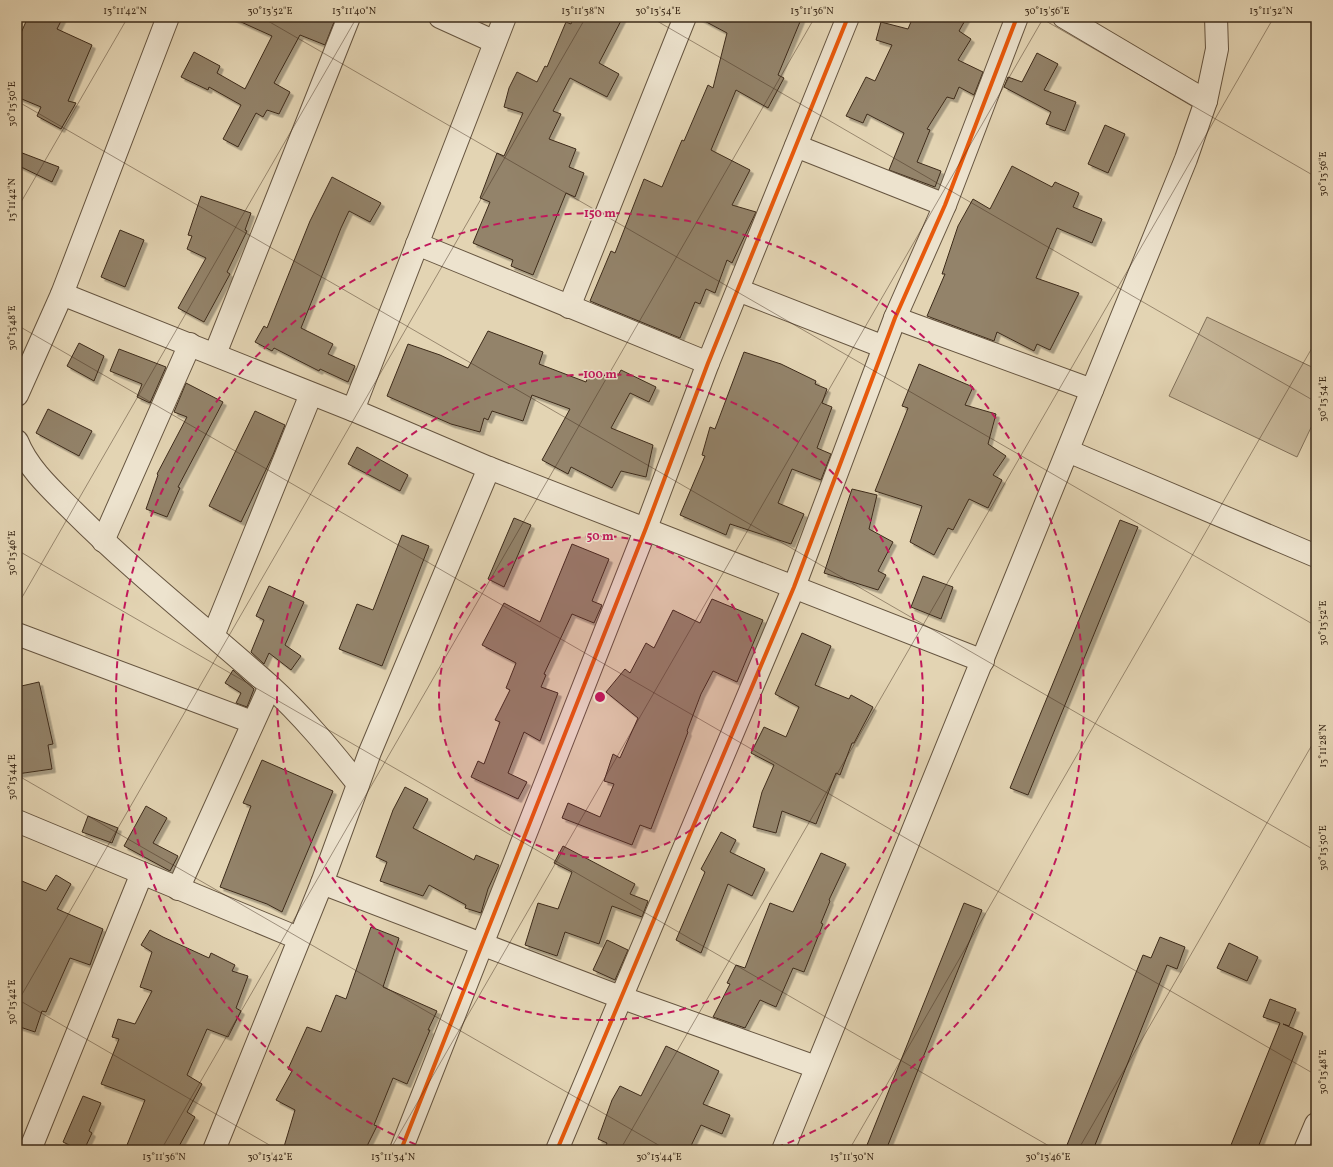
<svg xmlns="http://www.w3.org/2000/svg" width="1333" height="1167" viewBox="0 0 1333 1167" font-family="Vollkorn,serif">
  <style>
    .green { fill: #c7b799; stroke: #82715a }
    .building { fill: #93836a; stroke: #3d2b1a; filter: url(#shadow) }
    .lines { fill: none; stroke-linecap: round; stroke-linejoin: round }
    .minor-casing { stroke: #665540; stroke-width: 24 }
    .tertiary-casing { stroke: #665540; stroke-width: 24 }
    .minor { stroke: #ede3ce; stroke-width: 22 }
    .tertiary { stroke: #ede3ce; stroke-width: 22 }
    .cycleway-casing { stroke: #ede3ce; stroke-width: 6 }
    .cycleway { stroke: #e8590c; stroke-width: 4 }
    .ticks { fill: none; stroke: #3d2b1a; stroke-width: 1; stroke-opacity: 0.45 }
    .ring { fill: none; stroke: #c2185b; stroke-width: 2; stroke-dasharray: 7 5 }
    .centre { fill: #c2185b; stroke: #ede3ce; stroke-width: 2 }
    .ring-label { font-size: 12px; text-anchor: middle; font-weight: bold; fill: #c2185b; stroke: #ede3ce; stroke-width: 3; stroke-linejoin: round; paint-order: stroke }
    .neatline { fill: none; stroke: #3d2b1a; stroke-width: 1.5 }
    .ticks-label { font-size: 10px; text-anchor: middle; fill: #3d2b1a }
  </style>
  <defs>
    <filter id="shadow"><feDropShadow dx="3.5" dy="3.5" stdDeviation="0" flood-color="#0004"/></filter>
  </defs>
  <rect width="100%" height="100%" fill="#e3d4b3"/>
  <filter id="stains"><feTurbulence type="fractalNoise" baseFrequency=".005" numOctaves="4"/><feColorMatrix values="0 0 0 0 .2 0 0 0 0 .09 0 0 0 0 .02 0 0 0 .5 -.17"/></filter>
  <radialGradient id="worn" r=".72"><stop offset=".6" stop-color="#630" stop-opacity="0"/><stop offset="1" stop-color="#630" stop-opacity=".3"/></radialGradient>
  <path class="green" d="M1207,317L1316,369V417L1297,457L1169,396Z"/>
  <g class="building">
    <path d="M28,17H63L57,29L92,45L68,101L76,103L61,129L37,116L41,107L17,97V42Z"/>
    <path d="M230,17H336L325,45L300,35L274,83L290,92L279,114L267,110L263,117L256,113L238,147L223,139L241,105L209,87L208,90L181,77L194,52L220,66L217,73L245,89L272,36Z"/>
    <path d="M573,17H623L599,63L619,74L607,97L570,78L553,111L561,114L549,139L576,149L569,167L584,173L575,197L566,193L533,275L511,266L513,260L473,243L490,202L480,198L497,153L504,156L523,113L504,107L509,88L517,72L537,82L545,66L547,67L566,22L571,24Z"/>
    <path d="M697,17H802L778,75L784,78L768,108L736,90L711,150L750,170L732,205L756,212L732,263L727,260L715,293L706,289L700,304L695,302L680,338L590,301L611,251L615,253L644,179L662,187L682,140L684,141L708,85L713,88L727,33Z"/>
    <path d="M913,17H967L959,31L971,39L958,60L983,72L974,95L959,87L954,99L947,97L927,129L930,130L917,162L941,171L935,187L889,170L904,133L867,114L863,123L846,116L866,77L875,81L892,45L876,40L881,22L908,29Z"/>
    <path d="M1037,53L1058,64L1044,90L1076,102L1065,131L1046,124L1051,112L1004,87L1008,77L1022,82Z"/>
    <path d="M1105,125L1125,134L1108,173L1088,164Z"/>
    <path d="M17,151L59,167L52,182L17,165Z"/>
    <path d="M1012,166L1052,187L1055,182L1079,193L1073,207L1102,219L1092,243L1057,228L1036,278L1079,293L1050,350L1037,344L1034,351L997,332L994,341L927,316L945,274H942L958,226L973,199L990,209Z"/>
    <path d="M332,177L381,203L370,222L349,211L341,228L301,328L333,344L328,354L355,366L348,382L320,369L319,371L274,348L272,351L255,342L264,326L267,328L310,221Z"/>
    <path d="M201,196L251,213L245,230L247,231L227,272L230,274L204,322L178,308L206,258L187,249L192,236L188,235Z"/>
    <path d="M120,230L144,240L125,287L101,277Z"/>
    <path d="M488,331L543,352L539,364L586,382L590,371L616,379L621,370L656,387L649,402L630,393L611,428L653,445L646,477L621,471L612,488L571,467L568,474L542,460L570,409L532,395L523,421L492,411L488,420L484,418L480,432L451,424L387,396L408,344L440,355L468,368Z"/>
    <path d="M79,343L104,356L94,381L67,366Z"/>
    <path d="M119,349L166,367L150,403L137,397L142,384L110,371Z"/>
    <path d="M744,352L781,364L816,381L815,384L827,389L822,403L832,407L817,448L831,454L821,480L792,469L778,503L804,514L791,544L730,524L726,535L680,515L705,456L702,455L710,427L715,429Z"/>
    <path d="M919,364L973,387L965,405L996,414L988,444L1006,456L993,475L1002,480L988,508L969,499L953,530L948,528L934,555L910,542L922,506L875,491L908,408L902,406Z"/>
    <path d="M186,383L223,402L178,487L180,488L167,517L146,509L158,475L157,474L187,417L174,412Z"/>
    <path d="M48,409L92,431L79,456L36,433Z"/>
    <path d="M255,411L285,425L273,455L241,522L209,506Z"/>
    <path d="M357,447L408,475L400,491L348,464Z"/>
    <path d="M852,489L877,495L869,529L893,542L878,571L886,575L878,590L824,573Z"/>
    <path d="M514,518L531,525L504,587L488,579Z"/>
    <path d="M1120,520L1138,527L1028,795L1010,788Z"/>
    <path d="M402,535L429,546L382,666L339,649L357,604L373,610Z"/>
    <path d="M572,544L609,559L592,601L602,605L594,623L572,614L544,674L546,675L541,687L558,693L540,741L524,732L508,773L527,782L518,799L471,777L478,761L484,764L500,722L495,720L510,690L506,688L516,663L482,645L504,603L540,622Z"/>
    <path d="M923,576L953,587L941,619L911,607Z"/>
    <path d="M269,586L304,602L285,645L301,656L291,670L269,653L264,664L251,652L264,620L256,616Z"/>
    <path d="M712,599L763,620L737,682L713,671L701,694L687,731L688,732L651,829L640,825L632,845L562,818L568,803L600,817L614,784L604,781L613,754L620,758L638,718L606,692L625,669L630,673L646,643L654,648L673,610L700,623Z"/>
    <path d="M802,633L831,646L815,685L849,699L851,695L873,707L854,743H852L840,775L836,773L816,824L782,811L776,833L753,827L762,792L774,765L751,753L764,727L786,737L799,707L775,694Z"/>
    <path d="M233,670L254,689L247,707L236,703L241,693L225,683Z"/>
    <path d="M39,682L53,744L48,745L52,769L17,774V687Z"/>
    <path d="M262,760L333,791L282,912L267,904L220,887L251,806L243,803Z"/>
    <path d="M405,787L428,799L413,828L474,860L476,855L499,865L488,889L481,913L465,908L466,905L429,885L423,896L380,881L387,862L376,857L393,810Z"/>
    <path d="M146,806L167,818L153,843L178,856L170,871L124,846Z"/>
    <path d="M88,816L118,828L112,843L82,832Z"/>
    <path d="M721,832L736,840L730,852L765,869L752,896L728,884L701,953L676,940L705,872L701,869Z"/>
    <path d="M563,846L635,884L630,894L648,901L642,917L612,906L599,944L565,932L557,956L525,945L538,903L558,909L572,872L554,863Z"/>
    <path d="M821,853L846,864L829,900L830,901L821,923L823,924L804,972L793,968L776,1007L760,1000L745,1028L713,1017L730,984L727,983L736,965L745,968L770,903L793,912Z"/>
    <path d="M56,875L71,884L57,909L103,929L90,965L70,958L46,1012L42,1011L35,1032L17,1026V879L46,891Z"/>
    <path d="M964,903L982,910L886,1150H865Z"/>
    <path d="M371,927L399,938L383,987L437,1011L428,1030H430L407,1084L393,1078L374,1125L377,1126L365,1150H283L295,1110L276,1100L292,1071L288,1069L307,1027L321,1032L336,995L346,999Z"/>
    <path d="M150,930L163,937L209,958L211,953L235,965L232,971L248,976L236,1008L241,1011L228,1037L207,1029L187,1075L202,1084L187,1112L195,1117L177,1150H125L145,1100L101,1084L119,1039L112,1037L118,1019L135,1024L152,991L140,987L152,952L141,945Z"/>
    <path d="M1160,937L1185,947L1177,969L1167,965L1093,1150H1065L1143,955L1151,958Z"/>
    <path d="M607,940L628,950L615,980L593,970Z"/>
    <path d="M1229,943L1258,957L1247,981L1217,968Z"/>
    <path d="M1270,999L1296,1009L1289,1026L1283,1024L1303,1033L1257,1150H1229L1280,1023L1263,1017Z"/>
    <path d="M666,1046L719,1071L703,1104L730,1115L722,1134L701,1125L689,1150H604L607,1143L598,1139L612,1100L620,1086L641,1096Z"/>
    <path d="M83,1096L101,1103L89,1131L92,1133L84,1150H79L63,1142Z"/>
  </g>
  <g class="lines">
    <g class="minor-casing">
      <g id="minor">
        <path d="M440,17L495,42"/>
        <path d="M1064,17L1206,101"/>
        <path d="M796,146L945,205"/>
        <path d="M417,244L708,363"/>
        <path d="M738,290L884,347"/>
        <path d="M62,294L353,410L489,468L983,661"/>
        <path d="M569,307L685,17"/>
        <path d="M895,318L1092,390"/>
        <path d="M215,354L349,17"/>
        <path d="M17,395L62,294L168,17"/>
        <path d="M353,410L505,17"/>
        <path d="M17,441C28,469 53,491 73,511C135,573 204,627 269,685C302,715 330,749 358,784"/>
        <path d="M1068,451L1316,556"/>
        <path d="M103,541L190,344"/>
        <path d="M17,634L252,722"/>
        <path d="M213,636L311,394"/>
        <path d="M17,821L298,938"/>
        <path d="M322,883L620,997L816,1067"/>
        <path d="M178,889L270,686"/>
        <path d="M30,1150L142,873"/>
        <path d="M214,1150L322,883L370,752L489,468"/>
        <path d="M401,1150L646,528L708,363L848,17"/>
        <path d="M557,1150L794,587L895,318L945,205L1017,17"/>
        <path d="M1305,1150L1316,1124"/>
      </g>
    </g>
    <g class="tertiary-casing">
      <path id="tertiary" d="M783,1150L1186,159L1206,101L1217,49L1216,17"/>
    </g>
    <use href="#minor" class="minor"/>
    <use href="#tertiary" class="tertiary"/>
    <g class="cycleway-casing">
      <g id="cycleway">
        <path d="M401,1150L646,528L708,363L848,17"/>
        <path d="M557,1150L794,587L895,318L945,205L1017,17"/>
      </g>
    </g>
    <use href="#cycleway" class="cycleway"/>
  </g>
  <path class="ticks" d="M261,17L1316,626M650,17L1316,402M1039,17L1316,177M17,101L1316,851M17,209L128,17M17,325L1316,1075M17,550L1056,1150M17,606L357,17M17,775L667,1150M17,999L278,1150M17,1003L586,17M161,1150L815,17M390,1150L1044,17M620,1150L1274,17M849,1150L1316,341M1078,1150L1316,738M1307,1150L1316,1135"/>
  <circle cx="600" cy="697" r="161" fill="#c2185b" fill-opacity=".12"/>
  <g class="ring">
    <circle cx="600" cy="697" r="161"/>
    <circle cx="600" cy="697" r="323"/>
    <path d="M427 1149A484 484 0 1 1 773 1149"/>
  </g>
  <circle cx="600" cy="697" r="6" class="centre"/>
  <g class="ring-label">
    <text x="600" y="217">150 m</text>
    <text x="600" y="378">100 m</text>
    <text x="600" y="540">50 m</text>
  </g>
  <rect width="1333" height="1167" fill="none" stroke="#e3d4b3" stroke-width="44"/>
  <rect x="22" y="22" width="1289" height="1123" class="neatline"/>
  <g class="ticks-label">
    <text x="125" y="14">13°11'42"N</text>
    <text x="270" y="14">30°13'52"E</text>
    <text x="354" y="14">13°11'40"N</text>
    <text x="583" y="14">13°11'38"N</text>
    <text x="658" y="14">30°13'54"E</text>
    <text x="812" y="14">13°11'36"N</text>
    <text x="1047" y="14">30°13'56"E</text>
    <text x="1271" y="14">13°11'32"N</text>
    <text transform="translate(11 104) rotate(-90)" y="4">30°13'50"E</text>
    <text transform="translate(1322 174) rotate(-90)" y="4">30°13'56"E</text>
    <text transform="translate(11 200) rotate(-90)" y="4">13°11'42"N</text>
    <text transform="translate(11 328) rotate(-90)" y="4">30°13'48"E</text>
    <text transform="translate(1322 399) rotate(-90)" y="4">30°13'54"E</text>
    <text transform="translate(11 553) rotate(-90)" y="4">30°13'46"E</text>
    <text transform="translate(1322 623) rotate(-90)" y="4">30°13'52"E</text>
    <text transform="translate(1322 746) rotate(-90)" y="4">13°11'28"N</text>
    <text transform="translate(11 777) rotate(-90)" y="4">30°13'44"E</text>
    <text transform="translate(1322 848) rotate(-90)" y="4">30°13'50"E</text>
    <text transform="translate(11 1002) rotate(-90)" y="4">30°13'42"E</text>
    <text transform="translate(1322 1072) rotate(-90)" y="4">30°13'48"E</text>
    <text x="164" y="1160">13°11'36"N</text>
    <text x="270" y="1160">30°13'42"E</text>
    <text x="393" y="1160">13°11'34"N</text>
    <text x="659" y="1160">30°13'44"E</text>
    <text x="852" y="1160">13°11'30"N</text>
    <text x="1048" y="1160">30°13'46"E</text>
  </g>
  <rect width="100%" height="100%" filter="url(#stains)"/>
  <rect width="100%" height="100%" fill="url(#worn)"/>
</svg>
